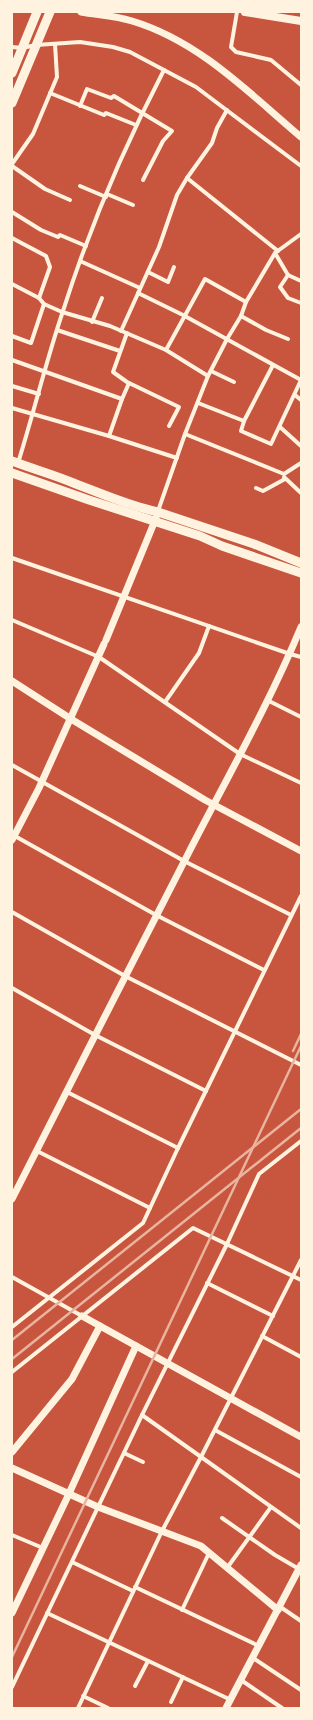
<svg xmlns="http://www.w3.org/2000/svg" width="313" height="1720" viewBox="0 0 313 1720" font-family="'Titillium Web',sans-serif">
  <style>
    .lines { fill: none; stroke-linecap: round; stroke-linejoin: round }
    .minor { stroke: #fff3e0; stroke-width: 4 }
    .tertiary { stroke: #fff3e0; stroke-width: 7 }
    .secondary { stroke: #fff3e0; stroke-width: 8 }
    .primary { stroke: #fff3e0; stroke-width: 9 }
    .trunk { stroke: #fff3e0; stroke-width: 9 }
    .rail { stroke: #e9b49f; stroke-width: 2.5 }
  </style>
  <rect width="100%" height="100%" fill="#c8553d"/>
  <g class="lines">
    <g class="minor">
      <path d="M237,12L231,47L236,52L271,60L301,85"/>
      <path d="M12,47L22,48L36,45L80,42L113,47L130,52L196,87L301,166"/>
      <path d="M50,93L104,115L106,113L136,125"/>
      <path d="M80,106L87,89L111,98L114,96L172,131L163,141L143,180"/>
      <path d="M12,164L33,134L57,77L55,44"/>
      <path d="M12,166L45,189L70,200"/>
      <path d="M187,178L278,251"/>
      <path d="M80,186L106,197"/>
      <path d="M107,194L133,205"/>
      <path d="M12,212L41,230L58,237L60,235L86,246"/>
      <path d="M12,238L46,256L50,267L39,298"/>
      <path d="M275,253L288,275L280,287L288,298L301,303"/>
      <path d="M80,261L140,288"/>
      <path d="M148,272L168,282L174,267"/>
      <path d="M288,275L301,281"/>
      <path d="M12,284L39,298L44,304L62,312L110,326L166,350L208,376"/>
      <path d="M138,293L183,315L301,380L271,444L241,431L244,421L198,403"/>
      <path d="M241,316L266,330L288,339"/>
      <path d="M92,322L102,298"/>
      <path d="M57,330L120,351"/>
      <path d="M121,331L159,247L177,195L187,178L212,143L217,128L227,110"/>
      <path d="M127,333L113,372L127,382L179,407L169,426"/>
      <path d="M12,336L31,343L44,304"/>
      <path d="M166,350L205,279L246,302"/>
      <path d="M12,360L122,399L109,436"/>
      <path d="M211,371L234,382"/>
      <path d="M12,386L39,394"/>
      <path d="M295,395L301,400"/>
      <path d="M122,399L129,383"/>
      <path d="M12,408L109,436L177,458"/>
      <path d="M244,421L273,365"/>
      <path d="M280,427L301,446"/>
      <path d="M185,434L284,474L301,463"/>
      <path d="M18,463C34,412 46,361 63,311C89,229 124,147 164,70"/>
      <path d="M284,477L301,493"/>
      <path d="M256,488L263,491L285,479"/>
      <path d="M158,511L185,434L208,376L227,339L241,316L246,302L275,253L301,234"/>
      <path d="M12,558L290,654L301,657"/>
      <path d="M12,620L99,657L240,754L301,783"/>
      <path d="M267,700L301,717"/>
      <path d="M165,702L199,653L209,626"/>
      <path d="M12,765L184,861L291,915"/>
      <path d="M13,835L156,915L264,970"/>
      <path d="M12,912L125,976L301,1065"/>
      <path d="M12,988L95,1035L206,1091"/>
      <path d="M67,1092L178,1148L301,896"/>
      <path d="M37,1151L150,1208"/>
      <path d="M12,1277L82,1316"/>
      <path d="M207,1283L273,1316"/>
      <path d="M12,1327L143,1223L178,1148"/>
      <path d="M262,1336L301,1357"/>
      <path d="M12,1372L193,1228L301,1280"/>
      <path d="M142,1415L301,1528"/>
      <path d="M215,1430L301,1477"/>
      <path d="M124,1453L143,1462"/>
      <path d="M222,1518L275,1555L299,1569"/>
      <path d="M12,1535L43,1548"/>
      <path d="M72,1562L133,1591"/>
      <path d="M227,1568L271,1507"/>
      <path d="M135,1587L259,1646"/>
      <path d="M279,1606L301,1621"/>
      <path d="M182,1610L209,1553"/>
      <path d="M47,1613L231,1700"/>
      <path d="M253,1658L301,1690"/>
      <path d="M241,1680L282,1708"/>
      <path d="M135,1686L148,1661"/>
      <path d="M12,1687L142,1415L227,1244L259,1174L301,1141"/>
      <path d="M83,1696L108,1708"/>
      <path d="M171,1702L183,1677"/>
      <path d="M78,1708L162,1531L201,1457L301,1260"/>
    </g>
    <g class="tertiary">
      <path d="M81,12C98,15 116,16 132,21C199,41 249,93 301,137"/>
      <path d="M106,640L156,518"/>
      <path d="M12,681L71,719L205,800L301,851"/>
      <path d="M12,840L39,788L104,644"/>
      <path d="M12,1199C71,1083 129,968 189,852C227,778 269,704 301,627"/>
      <path d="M82,1316L301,1437"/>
      <path d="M12,1452L72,1379L100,1326"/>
      <path d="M12,1468L98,1507L201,1546L278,1610"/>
      <path d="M12,1613L67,1498L136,1346"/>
      <path d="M226,1708L301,1565"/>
    </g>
    <path class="secondary" d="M245,12L301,21"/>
    <g class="primary">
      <path d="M12,73L37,12"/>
      <path d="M12,103L50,12"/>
    </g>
    <g class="trunk">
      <path d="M12,461C33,469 55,475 76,484C103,494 129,506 158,512L254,544L301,563"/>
      <path d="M12,473L89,500L200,536L222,546L301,573"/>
    </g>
    <g class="rail">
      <path d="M293,1051L301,1034"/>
      <path d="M12,1340L301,1109"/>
      <path d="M12,1359L301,1128"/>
      <path d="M12,1657L301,1046"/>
    </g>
  </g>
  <rect width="313" height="1720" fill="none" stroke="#fff3e0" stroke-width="26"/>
</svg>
